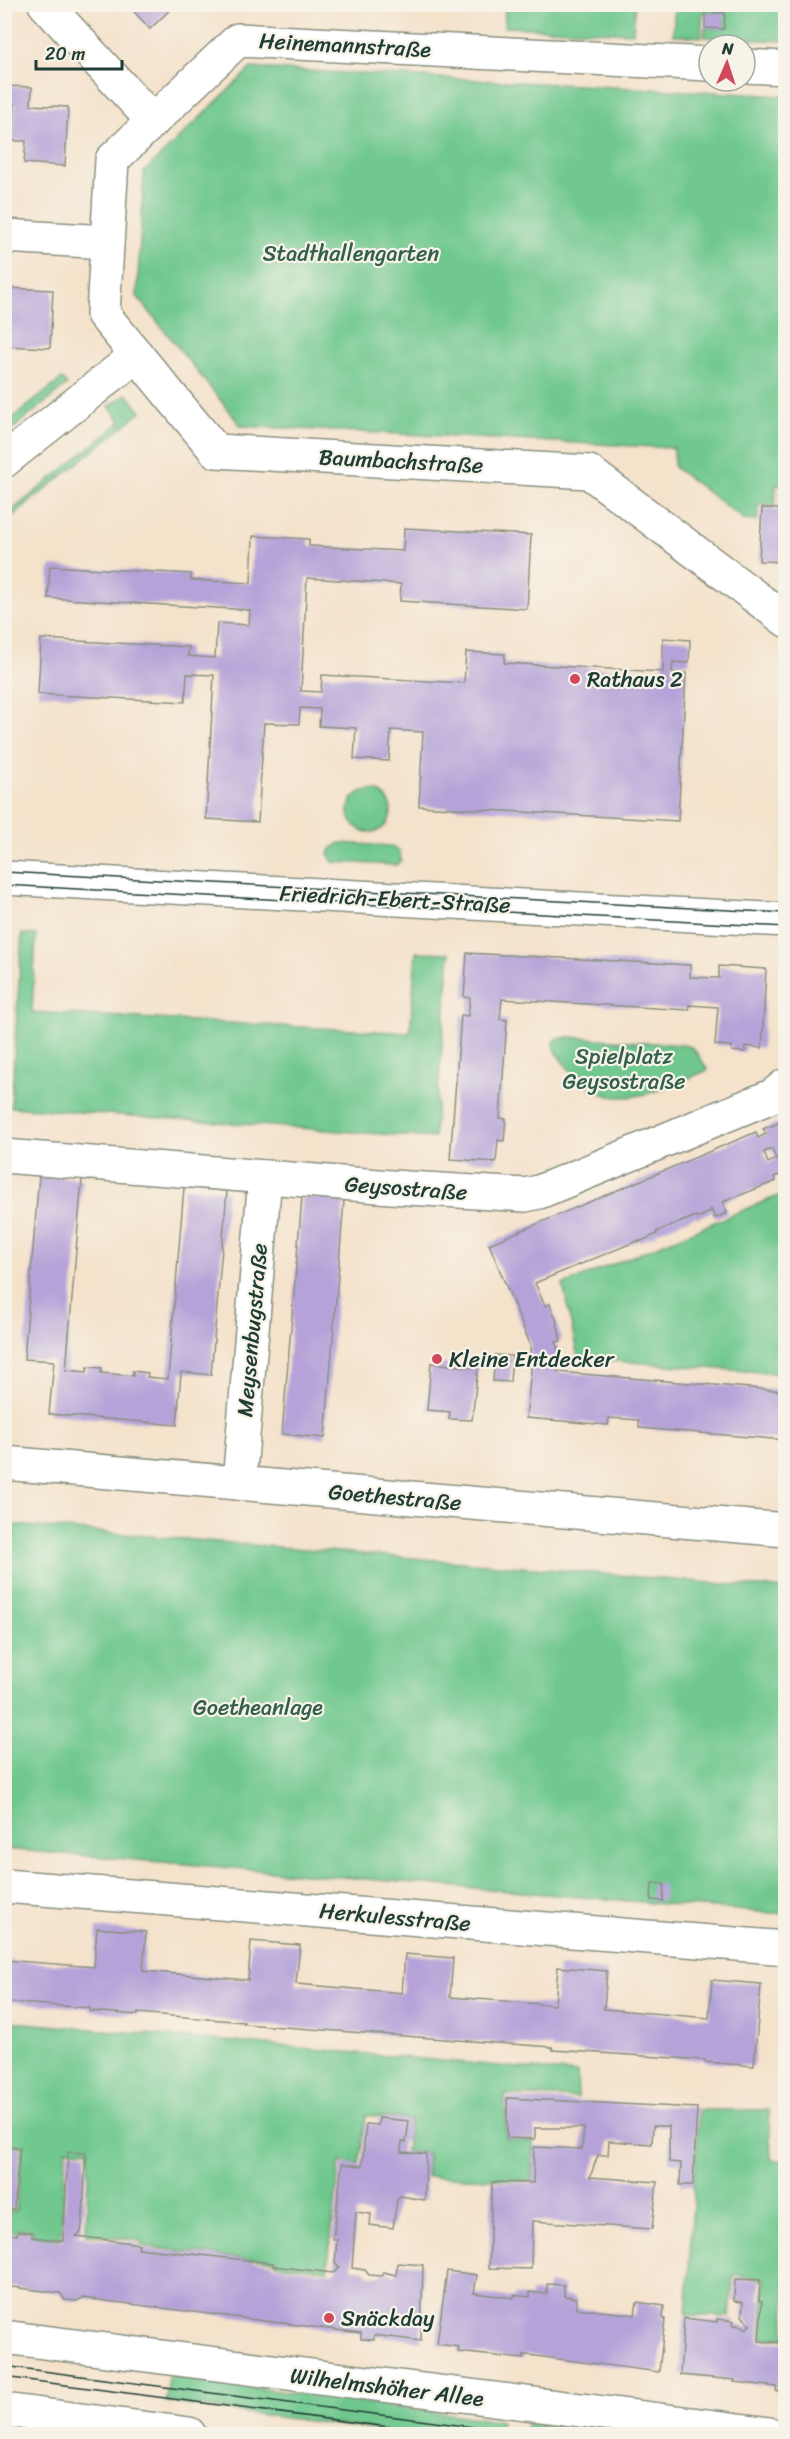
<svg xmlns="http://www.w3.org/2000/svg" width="790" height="2439" viewBox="0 0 790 2439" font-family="Sriracha,sans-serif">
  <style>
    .green { fill: #70c88e; stroke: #488261; stroke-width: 1.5 }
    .building { fill: #b4a2d8; fill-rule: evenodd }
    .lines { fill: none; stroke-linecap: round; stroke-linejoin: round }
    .minor-casing { stroke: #8a9080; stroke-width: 36 }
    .major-casing { stroke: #8a9080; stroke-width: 36 }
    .minor { stroke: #fff; stroke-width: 33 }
    .major { stroke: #fff; stroke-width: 33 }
    .tram { stroke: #1f3d34; stroke-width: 1.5 }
    .poi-dot { fill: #d1495b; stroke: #f7f3e8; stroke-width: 2 }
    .labels { text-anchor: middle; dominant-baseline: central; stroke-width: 4.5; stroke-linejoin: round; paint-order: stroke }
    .street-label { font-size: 22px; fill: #1f3d34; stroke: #f7f3e8 }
    .park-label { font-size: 22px; fill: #33604a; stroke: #f7f3e8 }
    .poi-label { font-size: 22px; fill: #1f3d34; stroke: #f7f3e8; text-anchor: start }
  </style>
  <rect width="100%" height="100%" fill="#f7f3e8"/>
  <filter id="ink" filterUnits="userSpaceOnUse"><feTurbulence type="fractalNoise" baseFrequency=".0167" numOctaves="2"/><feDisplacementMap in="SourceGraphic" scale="12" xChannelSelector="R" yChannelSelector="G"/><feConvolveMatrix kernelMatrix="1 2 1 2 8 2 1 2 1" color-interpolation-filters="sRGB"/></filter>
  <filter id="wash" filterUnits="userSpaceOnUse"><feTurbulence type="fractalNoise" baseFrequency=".008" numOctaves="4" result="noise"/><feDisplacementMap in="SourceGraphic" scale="24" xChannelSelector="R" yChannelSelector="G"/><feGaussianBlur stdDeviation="1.35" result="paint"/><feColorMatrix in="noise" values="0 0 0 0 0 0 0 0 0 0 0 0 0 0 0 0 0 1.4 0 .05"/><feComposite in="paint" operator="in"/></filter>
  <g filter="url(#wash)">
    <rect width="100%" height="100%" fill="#f4e2cb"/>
    <g class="green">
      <path d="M505,5H635L633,33L504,27Z"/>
      <path d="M675,5H785V41L704,37L705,28H724V13L703,12L701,37L673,35Z"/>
      <path d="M251,68L785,96L786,485H776L775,505L759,504L757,521L745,520L674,467V448L241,426L137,296L144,172Z"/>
      <path d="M62,379L67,385L5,435V424Z"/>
      <path d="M127,394L141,412L5,522V516L121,422L109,406Z"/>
      <circle cx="370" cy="811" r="21"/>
      <path d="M340,843L392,846L400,852L401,861L396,865L333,862L329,855L331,849Z"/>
      <path d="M22,934L36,935L32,1012L410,1033L416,952L450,953L434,1138L11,1107Z"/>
      <path d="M569,1037L684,1045L693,1048L708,1070C675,1083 631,1109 596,1091C591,1088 586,1083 581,1080C569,1071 557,1057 553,1043L556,1039Z"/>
      <path d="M785,1193V1374L578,1358L563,1285Z"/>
      <path d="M4,1524L785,1589V1914L5,1849Z"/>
      <path d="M4,2021L577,2073L578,2098L505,2095L506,2139L533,2141L532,2181L427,2176V2153L406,2151L410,2120L366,2115L359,2164L340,2162L327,2270L276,2264V2261L251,2258V2260L141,2246V2241L86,2234L89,2150L66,2149L61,2239L33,2236V2231L17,2229V2233L6,2231L8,2211H16L22,2146L5,2145Z"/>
      <path d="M699,2110H769L771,2159L785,2161V2339L762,2338L765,2279L733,2276L730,2317L686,2315Z"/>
      <path d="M169,2376L501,2421L500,2434H405L166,2402Z"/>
      <path d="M526,2423L616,2434H525Z"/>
    </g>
    <g id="blocks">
      <g class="building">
        <path d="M127,4H176L150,29Z"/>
        <path d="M705,12L725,13L724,29L705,28Z"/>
        <path d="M4,86L32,87L31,105L68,107L65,166L24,163L26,141H13L15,104H4Z"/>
        <path d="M4,288L53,290L50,348L4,346Z"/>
        <path d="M780,489H786V562L759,561L762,508L779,509Z"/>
        <path d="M404,528L531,535L527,609L400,601L401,584L307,578L301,691L321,692L322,675L464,683L466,652L505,654L504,663L663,672V638L690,640L689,663L673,662L672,672L686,673L678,821L419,806L423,732L391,730L389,761L354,759L356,728L319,726L320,709L300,708L299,724L264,723L258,822L206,819L214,675L187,674L185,702L38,694L41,639L189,647L188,656L215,658L217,623L249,625L250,610L48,598L50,566L191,574V580L251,583L253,536L309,539V546L403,551Z"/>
        <path d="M467,953L690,965V977L719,978V966L766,969L762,1048L745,1046V1052L732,1051V1046L715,1045L718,1007L689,1005V1010L502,999L500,1019L507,1020L500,1118L506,1119L504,1141L498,1140L496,1162L450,1159L461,1015L468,1016L470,998L464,997Z"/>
        <path d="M786,1120V1181L782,1174L774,1177L776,1181L723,1202L727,1213L715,1218L711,1209L710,1212L697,1218L696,1216L656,1232L657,1234L639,1242V1240L535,1283L545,1306L550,1304L557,1322L561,1341L556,1342L559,1354L558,1372L786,1391V1440L639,1428V1420L609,1418L608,1425L526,1418L531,1370L530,1344L489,1244L756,1132L758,1138L766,1134L763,1129ZM772,1149L776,1159L768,1163L764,1152Z"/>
        <path d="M39,1175L82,1179L66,1370L87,1372V1367L102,1368L101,1373L133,1376V1371L148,1373L147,1377L168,1379L184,1187L227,1191L211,1375L181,1372L177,1425L49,1414L54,1361L24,1359Z"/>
        <path d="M302,1197L344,1200L325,1438L282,1434Z"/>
        <path d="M495,1355L512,1356L510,1382L493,1381Z"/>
        <path d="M431,1363L478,1368L472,1420L449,1419L450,1412L427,1410Z"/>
        <path d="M652,1883L664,1884L663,1901L651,1900Z"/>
        <path d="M97,1928L146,1932L143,1971L248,1980L251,1941L300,1945L296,1984L392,1992L402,1993L405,1954L453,1958L450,1997L555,2005L558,1967L607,1971L604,2009L709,2018L712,1980L761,1984L754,2066L705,2062V2060L553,2050L552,2047L244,2024V2022L138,2013V2015L90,2011V2008L4,2002V1960L94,1967Z"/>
        <path d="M507,2098L697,2108L693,2185H680L681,2163L669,2162V2126H653L652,2144L609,2141L608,2155H598L590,2177L657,2182L652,2229L532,2221L531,2269L489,2268L492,2182L533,2183L534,2147L582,2149L584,2128H535V2139L507,2138Z"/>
        <path d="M379,2118L409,2121L406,2142L402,2141L401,2152L426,2154L425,2200L400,2196L397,2199L393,2228L370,2225L371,2214L356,2212L352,2268L365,2270L369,2275L382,2276L383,2272L396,2275L398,2263L423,2265L421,2341L374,2335V2340L361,2339V2333L83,2298L77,2301L65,2300L60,2293L4,2286V2233L17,2235L18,2231L32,2232V2237L63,2241L68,2152L86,2153L83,2215L81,2232L76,2236L139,2244L138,2248L273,2263V2266L333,2273L339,2268L335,2263L337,2240H333L342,2164L362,2166L366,2124L378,2125Z"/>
        <path d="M4,2147L20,2148L14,2209H4Z"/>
        <path d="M447,2271L477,2275L474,2293L514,2298V2295L530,2297V2292L547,2294V2284L564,2285V2296L576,2298V2308L635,2315L637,2302L664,2306L663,2318L665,2319L659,2372L528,2355H524L523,2359L458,2352L459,2347L437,2344Z"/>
        <path d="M735,2279L760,2280L759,2301H762L759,2341L786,2343V2392L776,2391L777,2387L734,2382L735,2380L680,2375L684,2318L717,2322V2319L734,2321L733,2325L743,2326L746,2329L750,2325L742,2316L743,2302L734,2301Z"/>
      </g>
    </g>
  </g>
  <g filter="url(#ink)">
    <use href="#blocks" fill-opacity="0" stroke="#8a9080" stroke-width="1.5"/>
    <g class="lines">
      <g class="minor-casing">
        <g id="minor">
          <path d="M45,4L153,121"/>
          <path d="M709,64L238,40L112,160L103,314L216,451L589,472L786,620"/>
          <path d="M745,66L786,68"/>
          <path d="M4,236L107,242"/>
          <path d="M4,461L137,355"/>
          <path d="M4,878L786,920"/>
          <path d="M4,1156L391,1187L525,1195L539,1192L772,1096L786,1085"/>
          <path d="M4,1463L786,1530"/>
          <path d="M239,1483L265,1177"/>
          <path d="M4,1886L786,1948"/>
        </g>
      </g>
      <g class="major-casing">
        <g id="major">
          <path d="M4,2337L770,2434"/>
          <path d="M4,2410L189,2434"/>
        </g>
      </g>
      <use href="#minor" class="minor"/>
      <use href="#major" class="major"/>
      <g class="tram">
        <path d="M4,872L786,913"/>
        <path d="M4,885L786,927"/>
        <path d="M4,2366L527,2434"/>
        <path d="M4,2377L442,2434"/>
      </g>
    </g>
  </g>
  <g class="poi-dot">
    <circle cx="575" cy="679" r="6"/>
    <circle cx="437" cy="1359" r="6"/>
    <circle cx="329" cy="2318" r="6"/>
  </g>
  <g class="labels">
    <g class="street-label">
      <text transform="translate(345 45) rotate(3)">Heinemannstraße</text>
      <text transform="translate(401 461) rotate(3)">Baumbachstraße</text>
      <text transform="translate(395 899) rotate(3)">Friedrich-Ebert-Straße</text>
      <text transform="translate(406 1188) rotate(4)">Geysostraße</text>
      <text transform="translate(252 1330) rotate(-85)">Meysenbugstraße</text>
      <text transform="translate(395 1497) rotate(5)">Goethestraße</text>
      <text transform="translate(395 1917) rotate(5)">Herkulesstraße</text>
      <text transform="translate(387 2387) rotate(7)">Wilhelmshöher Allee</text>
    </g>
    <g class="park-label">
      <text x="351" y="253">Stadthallengarten</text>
      <text x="624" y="1056">Spielplatz<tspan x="624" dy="25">Geysostraße</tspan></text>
      <text x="258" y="1707">Goetheanlage</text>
    </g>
    <g class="poi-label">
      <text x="587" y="679">Rathaus 2</text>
      <text x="449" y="1359">Kleine Entdecker</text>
      <text x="341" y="2318">Snäckday</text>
    </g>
  </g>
  <rect width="790" height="2439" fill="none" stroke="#f7f3e8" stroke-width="24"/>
  <g transform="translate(727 63) rotate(3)"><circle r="28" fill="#f7f3e8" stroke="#a1aaa0" stroke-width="1.5"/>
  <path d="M0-4.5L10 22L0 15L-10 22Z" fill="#d1495b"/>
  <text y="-9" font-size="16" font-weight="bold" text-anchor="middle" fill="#1f3d34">N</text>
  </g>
  <path d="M36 60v9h86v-9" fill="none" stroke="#1f3d34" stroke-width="3"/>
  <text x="45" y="60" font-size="18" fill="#1f3d34" stroke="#f7f3e8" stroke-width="4.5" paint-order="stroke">20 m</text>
</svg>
